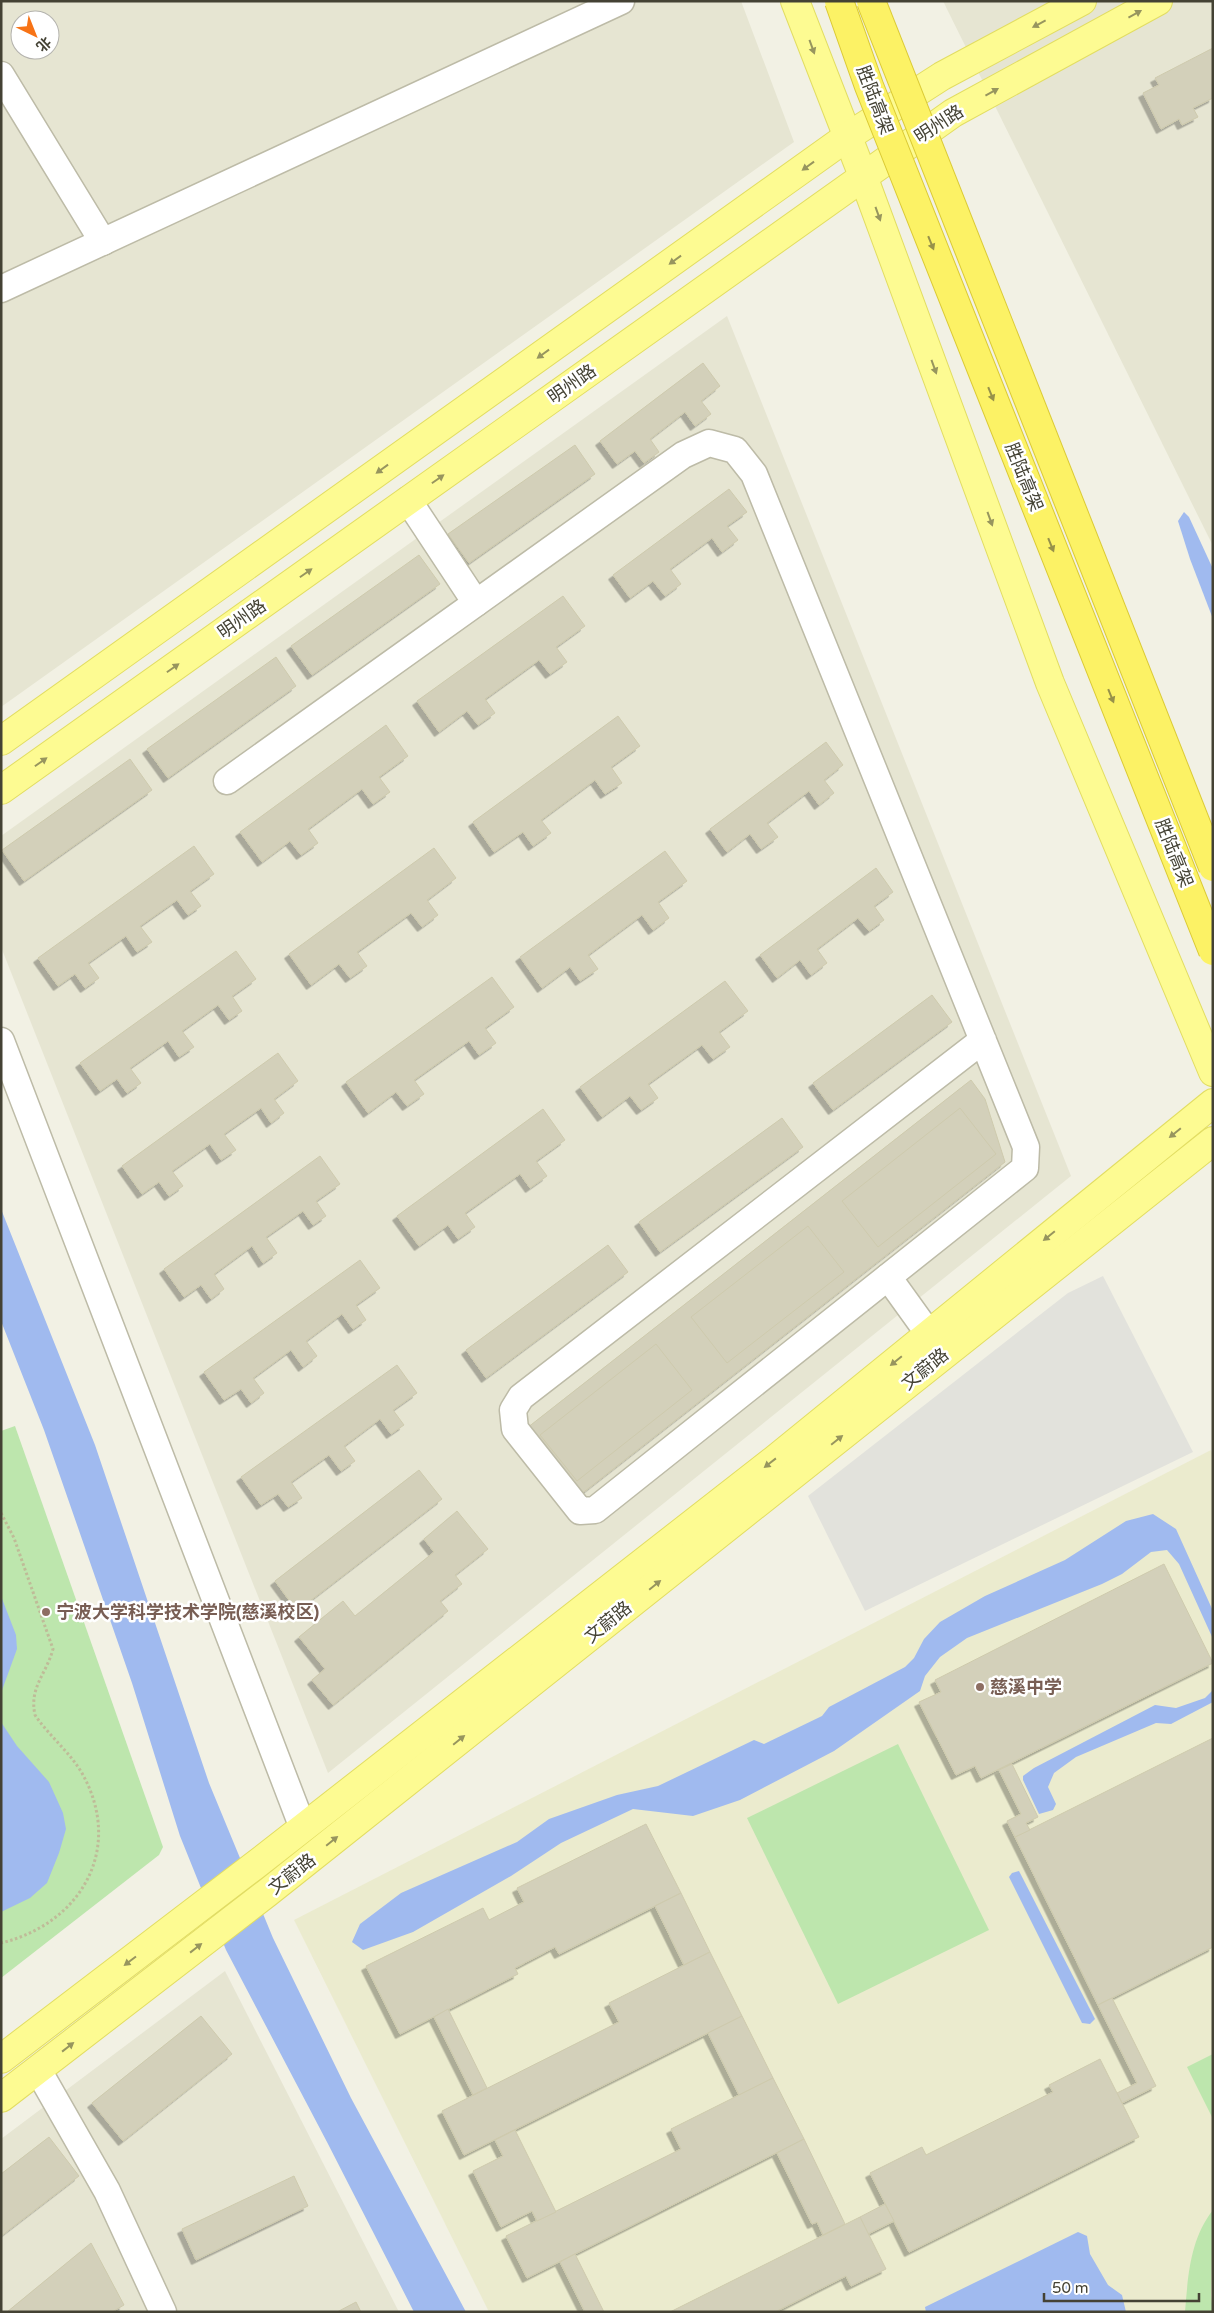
<svg xmlns="http://www.w3.org/2000/svg" width="1214" height="2313" viewBox="0 0 1214 2313" font-family="'Varela Round','Noto Sans SC',sans-serif">
  <style>
    .residential { fill: #e6e5d2; fill-rule: evenodd }
    .education { fill: #ebebce }
    .green { fill: #bde6ad }
    .parking { fill: #e2e2dc }
    .water { fill: #a0baef }
    .building { fill: #d3d0ba; stroke: #cecaad; filter: url(#shadow) }
    .lines { fill: none; stroke-linecap: round; stroke-linejoin: round }
    .minor-casing { stroke: #bdbba7; stroke-width: 29 }
    .major-casing { stroke: #e2dd62; stroke-width: 30 }
    .path { stroke: #bfbb98; stroke-width: 3; stroke-dasharray: 2.5 2.5; stroke-linecap: butt }
    .minor { stroke: #fff; stroke-width: 26 }
    .major { stroke: #fdfb92; stroke-width: 28 }
    .highway-bridge-casing { stroke: #dbca35; stroke-width: 30; stroke-linecap: butt }
    .highway-bridge { stroke: #fcf265; stroke-width: 28 }
    .oneway { fill: #97955e }
    .oneway2 { fill: #97914a }
    .education-dot { fill: #8d6e63; stroke: #fff; stroke-width: 2 }
    .labels { text-anchor: middle; dominant-baseline: central; stroke-width: 5; stroke-linejoin: round; paint-order: stroke }
    .street-label { font-size: 18px; fill: #444234; stroke: #fff }
    .education-label { font-size: 18px; font-weight: bold; fill: #785e54; stroke: #fff; text-anchor: start }
  </style>
  <defs>
    <filter id="shadow"><feDropShadow dx="-4.5" dy="4.5" stdDeviation="0" flood-color="#0004"/></filter>
  </defs>
  <rect width="100%" height="100%" fill="#f2f1e4"/>
  <g class="residential">
    <path d="M1,1H741L794,142L1,707ZM20,20H50V50H20Z"/>
    <path d="M943,1H1213V546Z"/>
    <path d="M727,316L1071,1176L328,1773L1,947V836Z"/>
    <path d="M225,1971L399,2312H1V2139Z"/>
  </g>
  <path class="education" d="M1211,1450L1213,1455V2312H489L294,1920Z"/>
  <g class="green">
    <path d="M15,1426L163,1847L159,1855L1,1978V1431Z"/>
    <path d="M898,1744L989,1930L838,2004L747,1818Z"/>
    <path d="M1213,2054V2119L1187,2067Z"/>
    <path d="M1213,2210L1211,2296L1213,2312H1185C1188,2276 1190,2239 1213,2210Z"/>
  </g>
  <path class="parking" d="M1103,1276L1193,1452L865,1611L808,1496L1068,1293Z"/>
  <g class="water">
    <path d="M1184,512L1189,517L1213,569V619L1190,559L1178,521Z"/>
    <path d="M1,1209L95,1445L209,1783L273,1938L351,2098L466,2312H414L327,2142L226,1950L180,1836L132,1683L44,1430L1,1321Z"/>
    <path d="M1153,1514L1176,1529L1213,1611V1639L1179,1564L1167,1550L1151,1552L1122,1574L1102,1584L967,1638L940,1657L925,1676L920,1691L834,1751L740,1800L693,1816L633,1809L561,1843L511,1876L413,1932L363,1950L352,1942L360,1924L401,1893L517,1842L549,1819L617,1795L658,1786L754,1740L764,1744L822,1716L829,1707L905,1667L914,1658L924,1639L940,1622L985,1596L1065,1560L1126,1521Z"/>
    <path d="M1,1596L16,1635L17,1649L1,1693Z"/>
    <path d="M1213,1690V1702L1171,1724L1156,1723L1076,1757L1054,1773L1048,1787L1056,1804L1053,1810L1039,1814L1023,1780V1776L1034,1768L1155,1705L1176,1708L1205,1698Z"/>
    <path d="M1,1722L17,1746L49,1782L63,1813L66,1829L59,1853L47,1883L30,1898L1,1912Z"/>
    <path d="M1019,1871L1095,2019L1090,2024L1082,2023L1009,1877L1012,1873Z"/>
    <path d="M1078,2232L1087,2236L1090,2254L1108,2285L1122,2295L1126,2312H926L925,2307Z"/>
  </g>
  <g class="building">
    <path d="M1213,48V98L1193,108L1198,117L1182,125L1179,119L1161,129L1143,93L1159,85L1155,78Z"/>
    <path d="M703,363L720,386L701,401L711,414L695,426L685,412L650,439L659,452L644,463L635,451L617,464L600,441Z"/>
    <path d="M575,445L595,474L469,563L448,534Z"/>
    <path d="M729,489L747,512L727,526L738,540L722,552L712,538L670,569L681,584L665,596L653,581L630,598L613,575Z"/>
    <path d="M419,555L440,584L312,675L291,646Z"/>
    <path d="M563,596L585,626L556,647L567,662L550,674L539,660L485,699L495,713L478,725L467,711L439,732L417,701Z"/>
    <path d="M276,657L296,686L168,778L147,749Z"/>
    <path d="M618,716L640,746L611,767L622,783L605,794L595,780L541,820L551,833L533,846L523,832L494,852L473,822Z"/>
    <path d="M386,725L408,756L379,777L390,792L373,804L362,789L308,829L318,843L301,855L290,841L262,862L240,832Z"/>
    <path d="M826,742L843,765L824,780L834,793L819,805L809,791L767,823L778,837L761,849L750,834L727,852L710,829Z"/>
    <path d="M130,759L152,790L24,881L2,850Z"/>
    <path d="M194,846L214,874L190,891L201,906L188,915L177,900L140,926L152,942L137,952L126,936L88,963L99,978L85,988L75,974L58,986L38,958Z"/>
    <path d="M434,848L456,878L427,900L438,915L422,927L411,913L357,952L367,966L350,978L339,964L311,985L289,954Z"/>
    <path d="M665,851L687,881L658,902L669,918L653,930L642,915L588,955L598,969L580,981L570,967L542,988L520,957Z"/>
    <path d="M876,868L893,892L874,906L884,920L869,931L858,918L817,949L827,963L811,975L800,960L777,978L760,955Z"/>
    <path d="M236,951L256,979L232,996L242,1011L229,1020L218,1005L182,1031L194,1047L179,1057L168,1041L130,1068L141,1083L127,1093L117,1079L100,1091L80,1063Z"/>
    <path d="M492,977L514,1007L485,1028L496,1043L479,1055L469,1041L414,1080L424,1094L407,1106L396,1092L368,1113L346,1082Z"/>
    <path d="M725,981L748,1011L719,1032L730,1047L713,1059L702,1045L648,1084L658,1098L641,1110L630,1096L602,1117L580,1087Z"/>
    <path d="M932,995L952,1022L833,1110L813,1083Z"/>
    <path d="M278,1053L298,1081L274,1099L284,1113L271,1123L261,1108L224,1134L236,1150L221,1160L210,1144L172,1171L183,1186L169,1196L159,1182L142,1194L122,1166Z"/>
    <path d="M971,1080L985,1099L1005,1162L580,1495L527,1428Z"/>
    <path d="M960,1108L996,1154L878,1247L842,1201Z"/>
    <path d="M543,1109L565,1140L536,1161L547,1176L530,1188L520,1174L465,1213L475,1227L458,1239L448,1225L419,1246L397,1216Z"/>
    <path d="M782,1118L803,1147L660,1252L639,1222Z"/>
    <path d="M320,1156L340,1184L316,1201L326,1216L313,1225L303,1211L266,1237L277,1253L263,1263L252,1246L214,1274L224,1289L211,1299L201,1285L184,1297L164,1269Z"/>
    <path d="M808,1226L844,1272L727,1363L691,1317Z"/>
    <path d="M608,1245L628,1272L486,1378L466,1350Z"/>
    <path d="M360,1260L380,1288L356,1305L366,1320L353,1329L342,1314L306,1341L317,1356L303,1367L291,1350L253,1378L264,1393L251,1403L241,1389L224,1400L204,1372Z"/>
    <path d="M656,1344L692,1390L577,1481L540,1435Z"/>
    <path d="M397,1365L417,1393L393,1410L404,1425L391,1434L380,1419L344,1446L355,1461L341,1471L329,1455L291,1482L302,1498L288,1507L278,1494L261,1505L241,1477Z"/>
    <path d="M419,1470L442,1499L297,1611L275,1581Z"/>
    <path d="M457,1511L488,1549L455,1575L462,1584L440,1601L448,1611L333,1705L312,1680L325,1669L299,1637L343,1601L355,1616L434,1552L424,1539Z"/>
    <path d="M1164,1564L1213,1663L981,1778L975,1766L956,1775L919,1702L941,1692L935,1680Z"/>
    <path d="M1213,1738V1947L1098,2005L1015,1837Z"/>
    <path d="M1012,1764L1038,1817L1026,1823L1030,1830L1015,1837L1007,1821L1021,1814L999,1770Z"/>
    <path d="M646,1824L681,1893L559,1954L555,1947L515,1968L518,1974L400,2034L366,1966L483,1908L489,1920L524,1902L517,1888Z"/>
    <path d="M681,1893L710,1952L684,1965L655,1906Z"/>
    <path d="M710,1952L742,2016L464,2155L442,2111L619,2022L609,2003Z"/>
    <path d="M1112,1998L1156,2086L1122,2103L1117,2093L1137,2083L1098,2005Z"/>
    <path d="M448,2009L487,2088L473,2095L434,2017Z"/>
    <path d="M201,2016L232,2054L123,2141L92,2103Z"/>
    <path d="M742,2016L773,2078L739,2095L708,2033Z"/>
    <path d="M1100,2059L1139,2137L909,2252L870,2173L922,2147L926,2155L1053,2092L1049,2085Z"/>
    <path d="M773,2078L804,2139L527,2278L506,2236L681,2149L671,2129Z"/>
    <path d="M515,2130L556,2212L537,2221L532,2211L501,2227L473,2171L503,2156L495,2140Z"/>
    <path d="M49,2137L79,2176L1,2236V2174Z"/>
    <path d="M804,2139L845,2224L823,2235L817,2222L812,2224L777,2153Z"/>
    <path d="M294,2176L308,2206L196,2260L182,2229Z"/>
    <path d="M885,2204L894,2221L868,2234L860,2217Z"/>
    <path d="M860,2217L886,2269L851,2286L846,2276L775,2312H670Z"/>
    <path d="M91,2243L124,2305L112,2312H7Z"/>
    <path d="M575,2254L604,2312H585L560,2262Z"/>
    <path d="M356,2302L361,2312H337Z"/>
  </g>
  <g class="lines">
    <g class="minor-casing">
      <g id="minor">
        <path d="M1,75L103,242"/>
        <path d="M1,289L621,1"/>
        <path d="M408,500L476,603"/>
        <path d="M227,781L683,455L709,443L735,450L754,474L1026,1147L1025,1168L595,1510L580,1511L515,1429L513,1410L521,1397L983,1040"/>
        <path d="M1,1041L303,1828"/>
        <path d="M888,1277L929,1334"/>
        <path d="M38,2070L107,2191L163,2312"/>
      </g>
    </g>
    <g class="major-casing">
      <g id="major">
        <path d="M795,1L863,176L1050,683L1213,1072"/>
        <path d="M1,741L847,137L942,76L1082,1"/>
        <path d="M1,790L953,113L1158,1"/>
        <path d="M1,2059L254,1866L774,1460L1213,1103"/>
        <path d="M1,2098L267,1893L1213,1141"/>
      </g>
    </g>
    <path class="path" d="M1,1513L14,1538L53,1649C46,1675 29,1687 35,1715C49,1736 71,1753 83,1775C124,1850 80,1924 1,1943"/>
    <use href="#minor" class="minor"/>
    <use href="#major" class="major"/>
    <g class="highway-bridge-casing">
      <g id="highway-bridge">
        <path d="M839,1L869,86L1213,951"/>
        <path d="M871,1L1213,867"/>
      </g>
    </g>
    <use href="#highway-bridge" class="highway-bridge"/>
  </g>
  <defs><path id="oneway-solid" d="M-6-.8H1V-3.2L6.5 0L1 3.2V.8H-6Z" transform="scale(1.25)"/></defs>
  <g class="oneway">
    <use href="#oneway-solid" transform="translate(1135 14) rotate(-29)"/>
    <use href="#oneway-solid" transform="translate(1039 24) rotate(152)"/>
    <use href="#oneway-solid" transform="translate(812 47) rotate(70)"/>
    <use href="#oneway-solid" transform="translate(992 92) rotate(-29)"/>
    <use href="#oneway-solid" transform="translate(808 166) rotate(144)"/>
    <use href="#oneway-solid" transform="translate(878 214) rotate(70)"/>
    <use href="#oneway-solid" transform="translate(675 260) rotate(144)"/>
    <use href="#oneway-solid" transform="translate(543 354) rotate(144)"/>
    <use href="#oneway-solid" transform="translate(934 367) rotate(70)"/>
    <use href="#oneway-solid" transform="translate(382 469) rotate(144)"/>
    <use href="#oneway-solid" transform="translate(438 479) rotate(-35)"/>
    <use href="#oneway-solid" transform="translate(990 519) rotate(70)"/>
    <use href="#oneway-solid" transform="translate(306 573) rotate(-35)"/>
    <use href="#oneway-solid" transform="translate(173 668) rotate(-35)"/>
    <use href="#oneway-solid" transform="translate(41 762) rotate(-35)"/>
    <use href="#oneway-solid" transform="translate(1175 1133) rotate(141)"/>
    <use href="#oneway-solid" transform="translate(1049 1236) rotate(141)"/>
    <use href="#oneway-solid" transform="translate(896 1361) rotate(141)"/>
    <use href="#oneway-solid" transform="translate(837 1440) rotate(-39)"/>
    <use href="#oneway-solid" transform="translate(770 1463) rotate(142)"/>
    <use href="#oneway-solid" transform="translate(655 1585) rotate(-39)"/>
    <use href="#oneway-solid" transform="translate(459 1740) rotate(-39)"/>
    <use href="#oneway-solid" transform="translate(332 1841) rotate(-39)"/>
    <use href="#oneway-solid" transform="translate(196 1948) rotate(-38)"/>
    <use href="#oneway-solid" transform="translate(130 1961) rotate(143)"/>
    <use href="#oneway-solid" transform="translate(68 2047) rotate(-38)"/>
  </g>
  <g class="oneway2">
    <use href="#oneway-solid" transform="translate(931 243) rotate(68)"/>
    <use href="#oneway-solid" transform="translate(991 394) rotate(68)"/>
    <use href="#oneway-solid" transform="translate(1051 545) rotate(68)"/>
    <use href="#oneway-solid" transform="translate(1111 696) rotate(68)"/>
  </g>
  <g class="education-dot">
    <circle cx="46" cy="1612" r="5"/>
    <circle cx="980" cy="1687" r="5"/>
  </g>
  <g class="labels">
    <g class="street-label">
      <text transform="translate(875 100) rotate(69)">胜陆高架</text>
      <text transform="translate(939 124) rotate(-33)">明州路</text>
      <text transform="translate(572 384) rotate(-35)">明州路</text>
      <text transform="translate(1024 477) rotate(68)">胜陆高架</text>
      <text transform="translate(242 619) rotate(-35)">明州路</text>
      <text transform="translate(1174 853) rotate(68)">胜陆高架</text>
      <text transform="translate(925 1369) rotate(-39)">文蔚路</text>
      <text transform="translate(608 1622) rotate(-39)">文蔚路</text>
      <text transform="translate(292 1874) rotate(-38)">文蔚路</text>
    </g>
    <g class="education-label">
      <text x="56" y="1612">宁波大学科学技术学院(慈溪校区)</text>
      <text x="990" y="1687">慈溪中学</text>
    </g>
  </g>
  <rect width="1214" height="2313" fill="none" stroke="#444234" stroke-width="5"/>
  <g transform="translate(35 35) rotate(137)"><circle r="24" fill="#ffffff" stroke="#b4b3ae"/>
  <path d="M0-4L9 19L0 12L-9 19Z" fill="#f77316"/>
  <text y="-8" font-size="14" font-weight="bold" text-anchor="middle" fill="#444234">北</text>
  </g>
  <path d="M1044 2293v8h155v-8" fill="none" stroke="#444234" stroke-width="2.5"/>
  <text x="1052" y="2293" font-size="15" fill="#444234" stroke="#ffffff" stroke-width="4" paint-order="stroke">50 m</text>
</svg>
